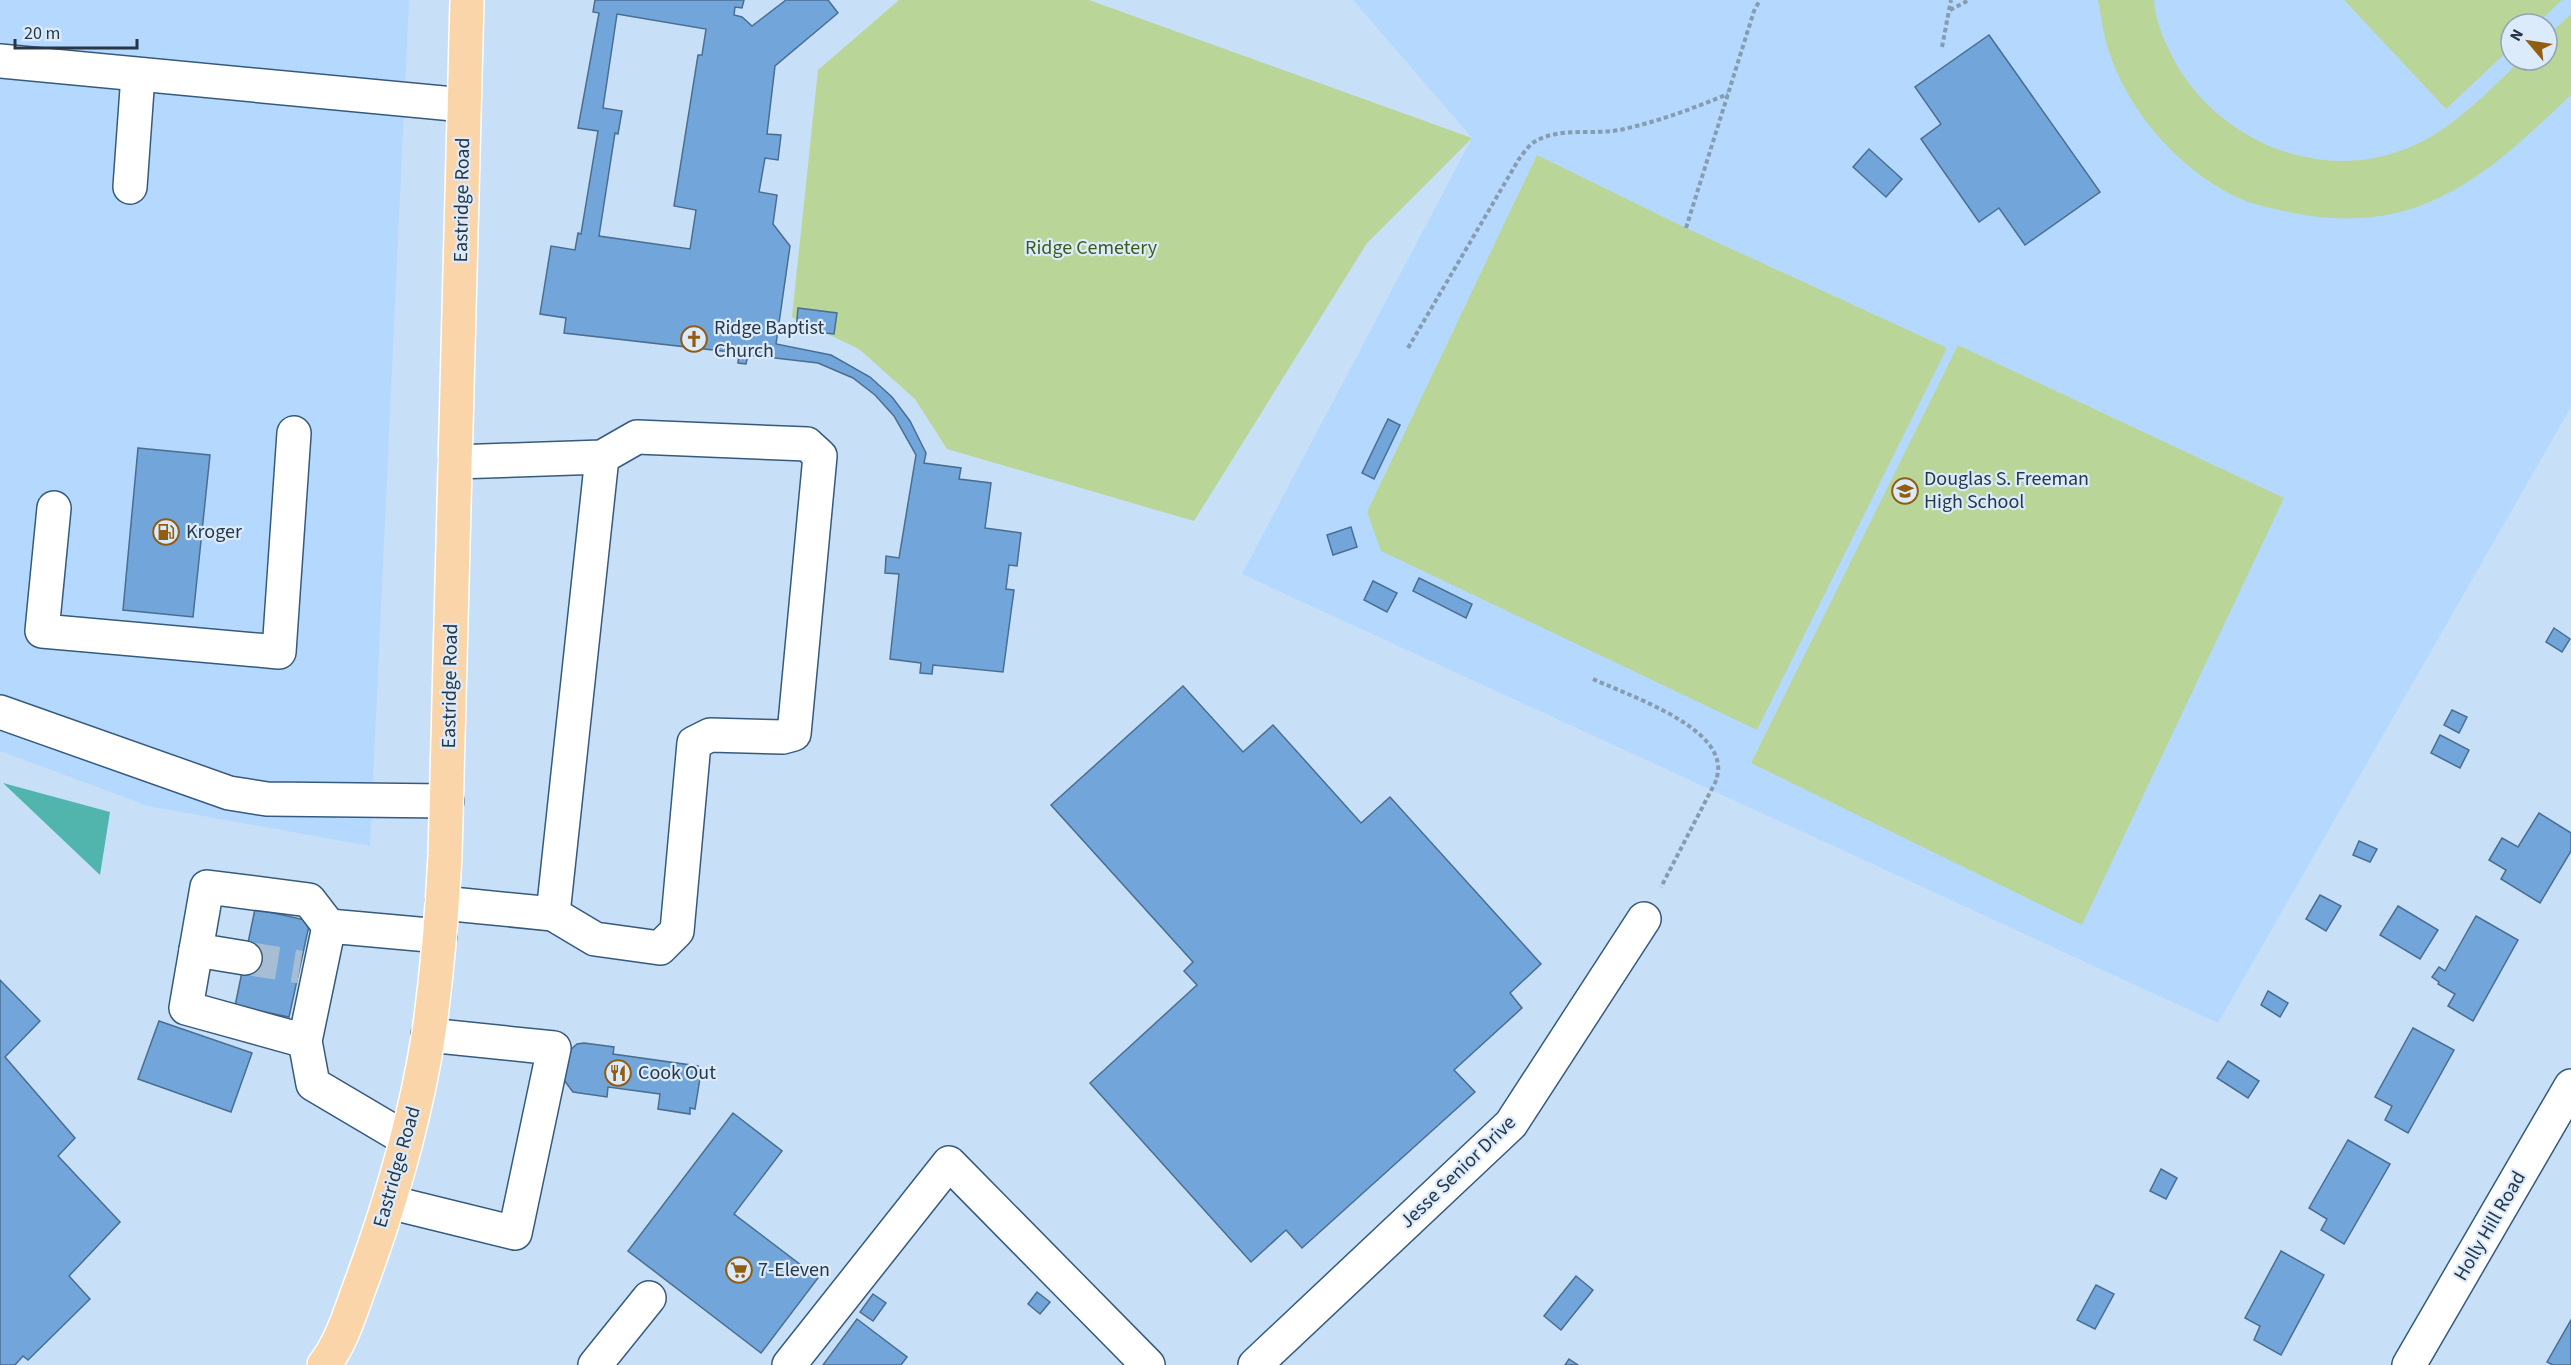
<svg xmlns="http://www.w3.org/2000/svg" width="2571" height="1365" viewBox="0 0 2571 1365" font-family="'Source Sans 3',sans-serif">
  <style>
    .built { fill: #b5d9fe; fill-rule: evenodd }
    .green { fill: #b9d698 }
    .water { fill: #51b5ae }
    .building { fill: #72a6da; stroke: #496e91; stroke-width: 1.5; fill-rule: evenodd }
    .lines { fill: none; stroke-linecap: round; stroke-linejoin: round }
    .minor-tunnel { stroke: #a7bdd4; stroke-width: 33; stroke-dasharray: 33 16; stroke-linecap: butt }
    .minor-casing { stroke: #365a7c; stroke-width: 36 }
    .major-casing { stroke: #fff; stroke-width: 36 }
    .path { stroke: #879cb0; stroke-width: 4; stroke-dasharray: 4.5 3; stroke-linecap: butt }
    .minor { stroke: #fff; stroke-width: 33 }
    .major { stroke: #fad5aa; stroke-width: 33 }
    .labels { text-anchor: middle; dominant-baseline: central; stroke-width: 4.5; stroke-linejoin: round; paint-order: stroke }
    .street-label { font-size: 20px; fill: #273746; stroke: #dbebfc }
    .park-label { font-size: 20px; fill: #3f5a16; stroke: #dbebfc }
    .poi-label { font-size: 20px; fill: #273746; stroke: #dbebfc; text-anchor: start }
  </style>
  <rect width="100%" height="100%" fill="#c7dff7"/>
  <g class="built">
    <path d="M0,0H409L370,846L148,806L0,751Z"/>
    <path d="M1353,0H2571V407L2218,1023L1242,574L1472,138ZM2511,24H2547V60H2511Z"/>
  </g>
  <g class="green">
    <path d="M899,0H1089L1472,138L1367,243L1194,521L947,449L915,399L859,349L792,317L818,70Z"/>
    <path d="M2098,0H2154C2155,19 2163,38 2172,56C2214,138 2314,183 2403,150C2450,133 2486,93 2521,60H2547V36L2571,14V95C2523,140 2478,186 2414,208C2375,221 2332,221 2293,213C2274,209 2253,205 2236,197C2177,168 2128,111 2108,49C2103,33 2101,16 2098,0Z"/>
    <path d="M2344,0H2562L2537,24H2511V48L2446,109Z"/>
    <path d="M1537,155L1686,228L1947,348L1757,730L1381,551L1367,512Z"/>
    <path d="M1958,345L2284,498L2082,925L1751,763Z"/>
  </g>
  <path class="water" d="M3,783L110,812L100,875Z"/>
  <g class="building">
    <path d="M595,0H744L742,8L735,7L734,15L742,17L752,26L786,0H828L838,13L775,66L767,134L781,135L778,160L765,158L759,192L777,195L773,224L790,246L776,344L831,355L870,377L892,397L910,421L926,453L924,463L961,468L959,479L991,483L985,528L1021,533L1017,566L1009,565L1006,589L1014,590L1003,672L933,665L932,674L920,673L921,663L890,659L899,574L885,573L886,556L899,558L916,455L894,416L875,395L853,378L818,363L748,355L746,364L738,363L739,353L564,333L566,318L540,314L551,246L575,250L578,233L581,234L598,131L578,128L599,13L593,12ZM617,14L706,29L702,55H698L674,206L696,210L690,249L599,236L615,133L618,134L622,111L603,108Z"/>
    <path d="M1989,35L2100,192L2025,245L1999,208L1979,222L1921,139L1941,124L1915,87Z"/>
    <path d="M1869,149L1902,179L1886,197L1853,167Z"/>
    <path d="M798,308L837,313L834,334L796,330Z"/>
    <path d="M1388,419L1400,425L1374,479L1362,473Z"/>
    <path d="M138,448L210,455L193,617L123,610Z"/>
    <path d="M1351,527L1357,547L1333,555L1327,535Z"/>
    <path d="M1419,578L1472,604L1466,618L1413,591Z"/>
    <path d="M1373,581L1397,593L1387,612L1364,600Z"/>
    <path d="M2554,628L2570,639L2562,652L2546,642Z"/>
    <path d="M1183,686L1243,752L1273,725L1361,823L1390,797L1541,964L1510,993L1522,1008L1454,1070L1475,1092L1302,1248L1286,1230L1251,1262L1090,1083L1197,985L1184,971L1193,962L1051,805Z"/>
    <path d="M2452,710L2467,717L2459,733L2444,725Z"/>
    <path d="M2440,735L2469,750L2460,768L2431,753Z"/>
    <path d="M2539,813L2571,833V851L2540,903L2501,879L2506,870L2489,860L2502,838L2518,847Z"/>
    <path d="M2359,841L2377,849L2370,862L2353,855Z"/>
    <path d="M2320,895L2341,906L2326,931L2306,919Z"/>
    <path d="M2398,906L2438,930L2420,959L2380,935Z"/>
    <path d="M255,909L310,921L289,1017L235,1006Z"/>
    <path d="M2476,916L2518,940L2473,1021L2448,1006L2455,994L2438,984L2439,982L2432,977L2439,967L2445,971Z"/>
    <path d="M0,980L40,1021L5,1057L75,1138L58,1156L120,1222L69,1276L90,1299L28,1360L23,1356L15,1365H0Z"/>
    <path d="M2268,991L2288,1003L2280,1017L2261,1005Z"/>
    <path d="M159,1021L252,1053L231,1112L138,1079Z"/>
    <path d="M2413,1028L2454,1050L2408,1133L2385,1120L2392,1106L2375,1097Z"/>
    <path d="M584,1043L614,1047L613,1054L698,1066V1071L701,1072L695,1109L690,1108V1114L658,1109L660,1094L608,1087L607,1097L573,1092L564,1080L567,1053L577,1044Z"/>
    <path d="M2228,1061L2259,1081L2248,1098L2217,1078Z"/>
    <path d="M733,1113L782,1151L734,1214L818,1278L761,1353L628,1251Z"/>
    <path d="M2348,1140L2390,1164L2344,1244L2321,1230L2327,1219L2309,1208Z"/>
    <path d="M2161,1169L2177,1178L2166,1199L2150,1191Z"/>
    <path d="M2281,1251L2324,1275L2281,1355L2254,1340L2260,1326L2245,1318Z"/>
    <path d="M1576,1276L1593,1290L1561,1330L1544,1316Z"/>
    <path d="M2096,1285L2114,1294L2095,1329L2077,1320Z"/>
    <path d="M1037,1292L1050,1302L1040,1314L1028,1304Z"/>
    <path d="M873,1294L886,1303L873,1321L860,1312Z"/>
    <path d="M857,1319L907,1357L901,1365H823Z"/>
    <path d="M2571,1320V1365H2553L2547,1362Z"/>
    <path d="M1569,1359L1578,1365H1565Z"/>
  </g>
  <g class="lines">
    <path class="minor-tunnel" d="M245,958L300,967"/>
    <g class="minor-casing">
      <g id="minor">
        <path d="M0,61L464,105"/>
        <path d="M130,187L138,75"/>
        <path d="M54,508L42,631L279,652L294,433"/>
        <path d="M0,712L229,793L267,799L447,801"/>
        <path d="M442,903L553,914L595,939L660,948L677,931L694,743L710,735L783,737L794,734L820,456L807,444L637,437L602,457L455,462"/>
        <path d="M553,914L602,457"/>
        <path d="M196,950L186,1008L305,1041"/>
        <path d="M245,958L196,950L207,887L309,900L329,926"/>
        <path d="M406,1139L313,1084L305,1041L329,926L440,936"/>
        <path d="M389,1202L515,1233L554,1048L428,1035"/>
        <path d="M595,1365L649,1298"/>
        <path d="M789,1365L949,1163L1148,1365"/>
        <path d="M1255,1365L1511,1124L1644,919"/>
        <path d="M2409,1365L2571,1086"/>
      </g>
    </g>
    <g class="major-casing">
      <path id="major" d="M324,1365C343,1341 352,1306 363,1278C392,1199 416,1116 429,1032C437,974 442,915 445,856L467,0"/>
    </g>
    <g class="path">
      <path d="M1950,10L1969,0"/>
      <path d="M1942,47L1951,0"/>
      <path d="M1686,228L1754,11L1760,0"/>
      <path d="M1408,348L1519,159C1523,154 1528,146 1534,142C1560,126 1595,136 1624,129C1660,121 1694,108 1728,94"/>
      <path d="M1593,679C1625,694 1716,724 1718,766C1719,770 1717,775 1717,779L1661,887"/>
    </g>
    <use href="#minor" class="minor"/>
    <use href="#major" class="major"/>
  </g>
  <defs>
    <g id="church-ring" transform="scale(1.35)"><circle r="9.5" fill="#dbebfc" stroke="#925d11" stroke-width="1.5"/><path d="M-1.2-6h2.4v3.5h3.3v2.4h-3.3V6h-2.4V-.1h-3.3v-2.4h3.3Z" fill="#925d11"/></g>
    <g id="school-ring" transform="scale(1.35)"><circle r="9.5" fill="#dbebfc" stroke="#925d11" stroke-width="1.5"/><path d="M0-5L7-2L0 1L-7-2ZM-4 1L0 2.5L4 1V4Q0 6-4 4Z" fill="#925d11"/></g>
    <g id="fuel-ring" transform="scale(1.35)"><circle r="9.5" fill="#dbebfc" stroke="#925d11" stroke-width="1.5"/><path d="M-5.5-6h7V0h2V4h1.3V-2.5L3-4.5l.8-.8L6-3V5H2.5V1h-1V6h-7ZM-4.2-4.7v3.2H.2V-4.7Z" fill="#925d11"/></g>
    <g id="restaurant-ring" transform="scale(1.35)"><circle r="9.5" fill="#dbebfc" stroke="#925d11" stroke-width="1.5"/><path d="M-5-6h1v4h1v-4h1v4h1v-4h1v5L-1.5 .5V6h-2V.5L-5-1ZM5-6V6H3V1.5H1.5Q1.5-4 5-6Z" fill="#925d11"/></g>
    <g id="supermarket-ring" transform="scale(1.35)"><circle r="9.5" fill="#dbebfc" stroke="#925d11" stroke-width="1.5"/><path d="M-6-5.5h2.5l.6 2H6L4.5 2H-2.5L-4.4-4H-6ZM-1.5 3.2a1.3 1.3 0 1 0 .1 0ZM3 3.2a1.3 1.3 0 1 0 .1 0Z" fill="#925d11"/></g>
  </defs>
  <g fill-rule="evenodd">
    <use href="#church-ring" x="694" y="339"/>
    <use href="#school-ring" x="1905" y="491"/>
    <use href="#fuel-ring" x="166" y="532"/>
    <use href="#restaurant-ring" x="618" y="1073"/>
    <use href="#supermarket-ring" x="739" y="1270"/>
  </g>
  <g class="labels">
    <g class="street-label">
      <text transform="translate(462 200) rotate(-89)">Eastridge Road</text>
      <text transform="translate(450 686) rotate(-89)">Eastridge Road</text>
      <text transform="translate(397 1167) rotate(-74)">Eastridge Road</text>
      <text transform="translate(1458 1172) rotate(-44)">Jesse Senior Drive</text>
      <text transform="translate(2490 1226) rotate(-60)">Holly Hill Road</text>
    </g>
    <g class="park-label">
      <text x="1091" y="248">Ridge Cemetery</text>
    </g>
    <g class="poi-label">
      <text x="714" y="328">Ridge Baptist<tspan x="714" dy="23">Church</tspan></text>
      <text x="1924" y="479">Douglas S. Freeman<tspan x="1924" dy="23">High School</tspan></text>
      <text x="186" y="532">Kroger</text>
      <text x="638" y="1073">Cook Out</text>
      <text x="758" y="1270">7-Eleven</text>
    </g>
  </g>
  <g transform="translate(2529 42) rotate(299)"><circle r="28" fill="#dbebfc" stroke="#93a3b3" stroke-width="1.5"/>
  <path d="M0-4.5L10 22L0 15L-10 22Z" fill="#925d11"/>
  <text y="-9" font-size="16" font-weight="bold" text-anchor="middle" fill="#273746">N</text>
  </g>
  <path d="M15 39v9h122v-9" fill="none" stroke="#273746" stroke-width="3"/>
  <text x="24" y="39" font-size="18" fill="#273746" stroke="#dbebfc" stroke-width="4.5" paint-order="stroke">20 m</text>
</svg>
